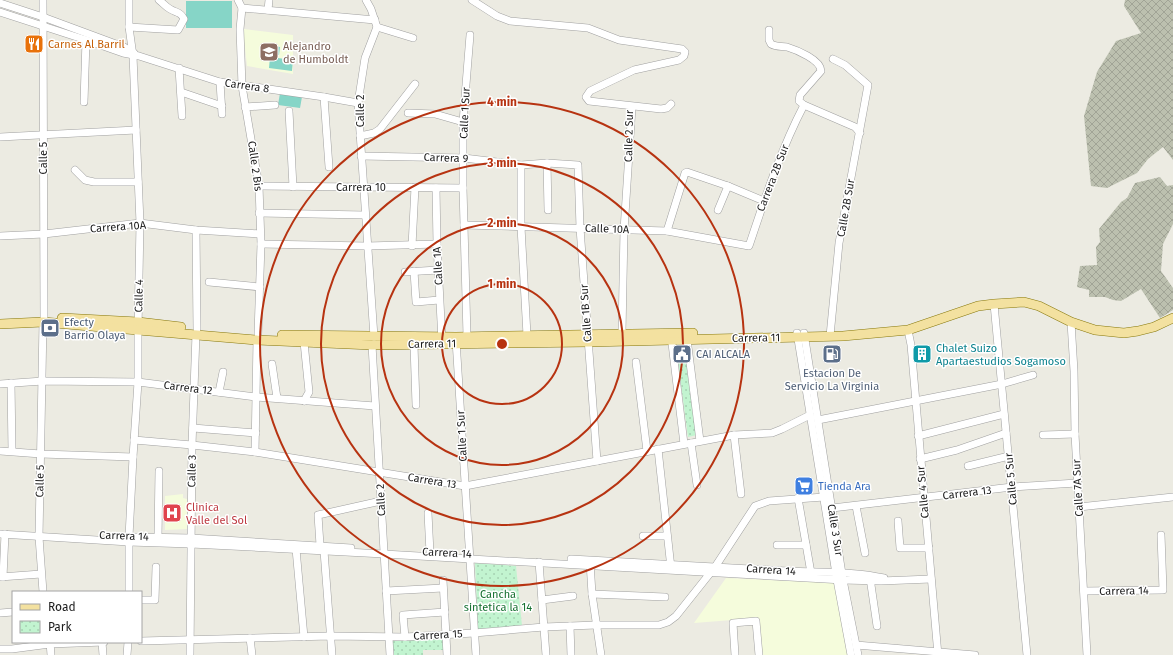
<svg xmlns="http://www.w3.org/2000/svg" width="1173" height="655" viewBox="0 0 1173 655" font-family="'Fira Sans',sans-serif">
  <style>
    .education { fill: #f5fcdc }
    .construction { fill: url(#construction-cross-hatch) }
    .park { fill: url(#park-dots) }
    .pitch { fill: #86d5c7 }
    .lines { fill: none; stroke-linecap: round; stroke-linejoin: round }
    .minor-casing { stroke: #a0a0a0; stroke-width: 8 }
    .major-casing { stroke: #87780c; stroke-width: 10 }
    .minor { stroke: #fff; stroke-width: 7 }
    .major { stroke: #f3e1a0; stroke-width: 9 }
    .ring { fill: none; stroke: #b73311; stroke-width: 2 }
    .labels { text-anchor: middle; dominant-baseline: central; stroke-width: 3; stroke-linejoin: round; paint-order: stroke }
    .food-label { font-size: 11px; fill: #c56008; stroke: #fff; text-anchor: start }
    .education-label { font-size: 11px; fill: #785e54; stroke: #fff; text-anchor: start }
    .street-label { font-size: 11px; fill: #1c1c1c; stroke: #fff }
    .service-label { font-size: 11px; fill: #4e5e75; stroke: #fff; text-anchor: start }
    .culture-label { font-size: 11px; fill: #0d838f; stroke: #fff; text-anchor: start }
    .shop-label { font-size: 11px; fill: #366cbe; stroke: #fff; text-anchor: start }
    .health-label { font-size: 11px; fill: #be3a42; stroke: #fff; text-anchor: start }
    .park-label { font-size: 11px; fill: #146f2f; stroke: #fff }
    .centre { fill: #b73311; stroke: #fff; stroke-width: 2 }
    .ring-label { font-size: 12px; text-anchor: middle; font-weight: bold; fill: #b73311; stroke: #fff; stroke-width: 3; stroke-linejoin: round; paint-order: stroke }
  </style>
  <defs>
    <pattern id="construction-cross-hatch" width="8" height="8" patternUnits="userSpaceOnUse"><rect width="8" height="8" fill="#bcc0af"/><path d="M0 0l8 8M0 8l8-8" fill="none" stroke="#a1a496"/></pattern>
    <pattern id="park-dots" width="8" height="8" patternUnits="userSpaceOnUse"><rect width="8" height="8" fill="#c2f4d0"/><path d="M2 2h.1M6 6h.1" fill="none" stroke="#a6d1b2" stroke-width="1.8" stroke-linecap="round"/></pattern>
  </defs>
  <rect width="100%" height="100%" fill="#ecebe2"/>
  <g class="education">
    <path d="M244,29L293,35V74L247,66L244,39Z"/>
    <path d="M183,494V498L187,499V529L165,530V496Z"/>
    <path d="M726,578L835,583L848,655H762L758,618L694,623Z"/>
  </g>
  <g class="construction">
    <path d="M1125,0H1173V160L1163,147L1148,159L1137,173L1107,188L1091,186L1084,116L1097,72L1116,41L1141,33L1124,6Z"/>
    <path d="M1160,177L1167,186L1173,185V224L1163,244L1161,271L1173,288V310L1160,318L1141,289L1121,301L1113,300L1105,297H1089V290L1077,287L1080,266L1097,265L1096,247L1100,242L1099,229L1121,202L1127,198L1135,183Z"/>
  </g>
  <g class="park">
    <path d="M684,346L697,435L688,437L676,347Z"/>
    <path d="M475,563L516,566L522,626L478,630Z"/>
    <path d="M444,639V650H423V655H394L392,641Z"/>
  </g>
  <g class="pitch">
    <rect x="186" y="1" width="46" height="27"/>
    <path d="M266,45L280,47L279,55L265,54Z"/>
    <path d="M270,57L293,60L292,71L269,68Z"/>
    <path d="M280,93L302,97L300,108L278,105Z"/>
  </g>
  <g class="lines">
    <g class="minor-casing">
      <g id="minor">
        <path d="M43,0L44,317"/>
        <path d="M238,0L242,8L240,29L242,86L259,186L261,244L258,334"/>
        <path d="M366,0L371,9L377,27L365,58L358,103L374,337"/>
        <path d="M472,0L497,16L510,21L588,28L619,40L682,49L685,52L684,56L679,60L634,70L590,91L586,97L589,101L661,109L667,108L671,104"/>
        <path d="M0,3L43,17L124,47L134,53"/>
        <path d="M242,8L375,20"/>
        <path d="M268,10L269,0"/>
        <path d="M0,12L86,40L123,53L139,56L220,82L324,97L358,103"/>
        <path d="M129,27L178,30L184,19C180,11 176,13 170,9C166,7 163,3 159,0"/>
        <path d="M377,27L413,38"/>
        <path d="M769,30V40L771,44C776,47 781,46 787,47C797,50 821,60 821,71L800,95L799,101L804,105L855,127L860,133"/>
        <path d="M179,68L182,116"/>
        <path d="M220,82L222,114"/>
        <path d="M181,92L222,106"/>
        <path d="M324,97L329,167"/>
        <path d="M84,102L86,40"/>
        <path d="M245,107L275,105"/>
        <path d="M289,111L293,187"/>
        <path d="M408,113L435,114L463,122"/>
        <path d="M360,136L374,133L380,129L415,84"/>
        <path d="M0,137L136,130"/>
        <path d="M361,156L464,158L521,165L547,163L578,165L580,228L597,461"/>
        <path d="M547,163L548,210"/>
        <path d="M521,165V227L527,335"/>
        <path d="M75,170L85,180L94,182H138"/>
        <path d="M259,186L463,188"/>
        <path d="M436,188L437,244L442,341"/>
        <path d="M718,210L728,186"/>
        <path d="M259,213L365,215"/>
        <path d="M464,225L667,231L749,246C765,198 781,149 804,105"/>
        <path d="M196,230L197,329"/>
        <path d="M667,231L685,173L687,172L728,186L764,201"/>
        <path d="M0,236L44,234L140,223L196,230L260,234"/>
        <path d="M261,244L367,246L437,244"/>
        <path d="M412,246L415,187"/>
        <path d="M414,271L416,302L439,300"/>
        <path d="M405,272L438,270"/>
        <path d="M209,282L260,287"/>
        <path d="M994,304L1027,655"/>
        <path d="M1071,322L1074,371L1075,434L1087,655"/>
        <path d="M908,330L911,345L938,655"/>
        <path d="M622,333L624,230L632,107"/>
        <path d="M797,333L837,580L851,655"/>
        <path d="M804,333L843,580L858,655"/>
        <path d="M671,335L684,444"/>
        <path d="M467,336L463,188V122L470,35"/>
        <path d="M830,336L839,243L868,85L845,65L833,59"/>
        <path d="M687,339L700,441"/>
        <path d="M456,340L476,655"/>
        <path d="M372,345L390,655"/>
        <path d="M414,345L416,405"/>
        <path d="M636,362L647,451"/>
        <path d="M272,364L277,398"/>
        <path d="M11,383L12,451"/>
        <path d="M0,384L43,381L138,382L256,397L375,406"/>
        <path d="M219,392L223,372"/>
        <path d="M304,401L309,392L304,342"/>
        <path d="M818,420L1002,384L1033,375"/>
        <path d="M193,428L256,433"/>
        <path d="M734,435L741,494"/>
        <path d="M1043,435L1075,434"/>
        <path d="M918,436L1004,414"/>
        <path d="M134,440L192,445L255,452L465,486L734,435L772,433L782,429L810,415"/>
        <path d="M691,443L697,485"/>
        <path d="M658,449L671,568"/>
        <path d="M0,451L41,454L133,457"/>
        <path d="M255,452L257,340"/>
        <path d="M920,459L957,450L1006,433"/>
        <path d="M968,466L1009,456"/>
        <path d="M798,498L811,573"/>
        <path d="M856,506L865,553"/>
        <path d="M1079,507L1173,497"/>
        <path d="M832,508L1012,487L1077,483"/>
        <path d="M428,513L430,553"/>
        <path d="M898,521L900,548H929"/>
        <path d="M0,534L129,542L191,544L384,554L843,580L881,581L931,579"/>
        <path d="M643,536H667"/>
        <path d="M136,537L191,538L351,548"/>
        <path d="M158,538L159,471"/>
        <path d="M320,545L318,515L381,501"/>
        <path d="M777,545H806"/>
        <path d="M296,549L304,637"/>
        <path d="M324,551L332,655"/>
        <path d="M571,559C643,563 715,567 787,571C819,573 853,571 884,578"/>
        <path d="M539,562L546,655"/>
        <path d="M590,562L592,594L601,655"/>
        <path d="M0,577L41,574"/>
        <path d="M3,577L5,534"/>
        <path d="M870,578L877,626"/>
        <path d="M443,580L447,655"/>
        <path d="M386,591L443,588"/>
        <path d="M1084,591L1163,590L1161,535"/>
        <path d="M43,592L39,537L43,322"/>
        <path d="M129,592V537L133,457L138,382V329L140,223L133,56L129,27V0"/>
        <path d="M592,594L665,597"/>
        <path d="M141,600H155L156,567"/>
        <path d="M542,600L573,596"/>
        <path d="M0,613L13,612"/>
        <path d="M570,626L571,655"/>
        <path d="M405,637L403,615L445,612"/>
        <path d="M250,638L252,655"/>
        <path d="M141,641L330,636L405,637L474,633L544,627L596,625H659L668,622L676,616L715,567L755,506L769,501L824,497"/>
        <path d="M50,642L51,655"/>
        <path d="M102,642L103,655"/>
        <path d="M856,645L975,655"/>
        <path d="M0,649H12L50,644L104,642"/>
        <path d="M127,655L128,642"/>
        <path d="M190,655L192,445L196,334"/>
        <path d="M735,655L733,623L756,621L759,655"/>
      </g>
    </g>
    <g class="major-casing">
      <g id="major">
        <path d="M62,318L138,322L181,327"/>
        <path d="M0,324L43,322L257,340L372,345L589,342L843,336L908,330L978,306L994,304L1024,302L1039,306L1071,322L1095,330L1124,333L1138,331L1154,327L1173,318"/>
        <path d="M282,335L456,337L693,333"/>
      </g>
    </g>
    <use href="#minor" class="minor"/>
    <use href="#major" class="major"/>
  </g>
  <g class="ring">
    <circle cx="502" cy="344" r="60"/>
    <circle cx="502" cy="344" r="121"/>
    <circle cx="502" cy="344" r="181"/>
    <circle cx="502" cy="344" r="242"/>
  </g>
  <defs>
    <g id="restaurant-square" transform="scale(1)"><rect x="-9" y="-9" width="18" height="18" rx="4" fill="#e8710a" stroke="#fff"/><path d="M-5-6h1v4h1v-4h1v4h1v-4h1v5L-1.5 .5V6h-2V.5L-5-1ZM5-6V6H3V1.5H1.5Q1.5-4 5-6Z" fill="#fff"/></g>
    <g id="school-square" transform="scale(1)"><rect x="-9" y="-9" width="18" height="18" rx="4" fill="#8d6e63" stroke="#fff"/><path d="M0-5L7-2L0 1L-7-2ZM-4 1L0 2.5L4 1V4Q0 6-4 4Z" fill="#fff"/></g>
    <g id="bank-square" transform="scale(1)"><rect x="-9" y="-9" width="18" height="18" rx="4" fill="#5c6f8a" stroke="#fff"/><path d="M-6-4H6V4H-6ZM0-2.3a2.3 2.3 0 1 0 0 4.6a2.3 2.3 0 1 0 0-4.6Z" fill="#fff"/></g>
    <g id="civic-square" transform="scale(1)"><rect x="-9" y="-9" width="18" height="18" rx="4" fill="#5c6f8a" stroke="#fff"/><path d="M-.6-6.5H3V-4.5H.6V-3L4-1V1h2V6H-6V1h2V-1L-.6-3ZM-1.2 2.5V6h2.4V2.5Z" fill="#fff"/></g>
    <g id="fuel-square" transform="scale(1)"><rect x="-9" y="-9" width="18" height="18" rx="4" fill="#5c6f8a" stroke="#fff"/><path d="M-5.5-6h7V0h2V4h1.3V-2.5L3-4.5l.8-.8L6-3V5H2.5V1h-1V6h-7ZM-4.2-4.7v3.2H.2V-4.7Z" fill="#fff"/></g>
    <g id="building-square" transform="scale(1)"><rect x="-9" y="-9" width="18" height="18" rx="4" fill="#0f9aa8" stroke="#fff"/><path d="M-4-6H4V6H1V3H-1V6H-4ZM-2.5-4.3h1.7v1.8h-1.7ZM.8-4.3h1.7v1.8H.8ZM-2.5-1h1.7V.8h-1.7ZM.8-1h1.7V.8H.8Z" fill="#fff"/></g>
    <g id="supermarket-square" transform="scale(1)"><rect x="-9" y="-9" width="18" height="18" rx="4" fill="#3f7fe0" stroke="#fff"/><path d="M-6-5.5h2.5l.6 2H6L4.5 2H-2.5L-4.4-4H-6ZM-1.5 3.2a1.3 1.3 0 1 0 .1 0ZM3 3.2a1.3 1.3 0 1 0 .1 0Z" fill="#fff"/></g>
    <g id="hospital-square" transform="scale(1)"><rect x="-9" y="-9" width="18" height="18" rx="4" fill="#e0444e" stroke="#fff"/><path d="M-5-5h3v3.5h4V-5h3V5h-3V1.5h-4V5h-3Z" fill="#fff"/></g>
  </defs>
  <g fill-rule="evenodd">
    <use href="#restaurant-square" x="34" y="44"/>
    <use href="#school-square" x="269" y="52"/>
    <use href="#bank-square" x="50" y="328"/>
    <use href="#civic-square" x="682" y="354"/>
    <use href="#fuel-square" x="832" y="354"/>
    <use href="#building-square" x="922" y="354"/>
    <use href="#supermarket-square" x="804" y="486"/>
    <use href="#hospital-square" x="172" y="513"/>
  </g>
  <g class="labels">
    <g class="food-label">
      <text x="48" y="44">Carnes Al Barril</text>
    </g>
    <g class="education-label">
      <text x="283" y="46">Alejandro<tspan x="283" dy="13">de Humboldt</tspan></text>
    </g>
    <g class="street-label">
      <text transform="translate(247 86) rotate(8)">Carrera 8</text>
      <text transform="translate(360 111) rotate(-90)">Calle 2</text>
      <text transform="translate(465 113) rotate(-87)">Calle 1 Sur</text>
      <text transform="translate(629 136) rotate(-89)">Calle 2 Sur</text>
      <text transform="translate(43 158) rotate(-90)">Calle 5</text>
      <text transform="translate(446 158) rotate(2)">Carrera 9</text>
      <text transform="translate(255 166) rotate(82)">Calle 2 Bis</text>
      <text transform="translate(773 178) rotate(-69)">Carrera 2B Sur</text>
      <text x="361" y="187">Carrera 10</text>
      <text transform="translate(846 208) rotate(-80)">Calle 2B Sur</text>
      <text transform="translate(118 227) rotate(-4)">Carrera 10A</text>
      <text transform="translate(607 229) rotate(2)">Calle 10A</text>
      <text transform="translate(438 266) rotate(-93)">Calle 1A</text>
      <text transform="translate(139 296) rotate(-89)">Calle 4</text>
      <text transform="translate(586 313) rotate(-94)">Calle 1B Sur</text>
      <text transform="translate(756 338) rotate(-1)">Carrera 11</text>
      <text transform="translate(432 344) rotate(-1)">Carrera 11</text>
      <text transform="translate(188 388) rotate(7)">Carrera 12</text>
      <text transform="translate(462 436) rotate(-93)">Calle 1 Sur</text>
      <text transform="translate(192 471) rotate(-89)">Calle 3</text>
      <text transform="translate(1011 479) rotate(-95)">Calle 5 Sur</text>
      <text transform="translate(40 481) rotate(-89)">Calle 5</text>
      <text transform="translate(432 481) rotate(9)">Carrera 13</text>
      <text transform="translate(1078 488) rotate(-93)">Calle 7A Sur</text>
      <text transform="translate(923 492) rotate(-95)">Calle 4 Sur</text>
      <text transform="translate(967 493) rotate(-7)">Carrera 13</text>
      <text transform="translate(381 500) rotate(-93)">Calle 2</text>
      <text transform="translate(835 530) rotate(81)">Calle 3 Sur</text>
      <text transform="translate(124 536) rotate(2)">Carrera 14</text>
      <text transform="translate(447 553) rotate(3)">Carrera 14</text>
      <text transform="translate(771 570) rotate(4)">Carrera 14</text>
      <text transform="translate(1124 591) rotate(-1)">Carrera 14</text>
      <text transform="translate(438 635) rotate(-3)">Carrera 15</text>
    </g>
    <g class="service-label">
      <text x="64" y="322">Efecty<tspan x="64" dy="13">Barrio Olaya</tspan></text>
      <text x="696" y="354">CAI ALCALA</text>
      <text x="832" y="373" text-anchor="middle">Estacion De<tspan x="832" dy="13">Servicio La Virginia</tspan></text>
    </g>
    <g class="culture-label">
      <text x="936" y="348">Chalet Suizo<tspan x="936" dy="13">Apartaestudios Sogamoso</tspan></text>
    </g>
    <g class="shop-label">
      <text x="818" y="486">Tienda Ara</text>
    </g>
    <g class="health-label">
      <text x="186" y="507">Clinica<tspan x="186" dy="13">Valle del Sol</tspan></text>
    </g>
    <g class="park-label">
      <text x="498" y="594">Cancha<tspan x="498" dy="13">sintetica la 14</tspan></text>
    </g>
  </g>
  <circle cx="502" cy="344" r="6" class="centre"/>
  <g class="ring-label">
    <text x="502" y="106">4 min</text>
    <text x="502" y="167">3 min</text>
    <text x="502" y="227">2 min</text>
    <text x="502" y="288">1 min</text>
  </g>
  <rect x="12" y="591" width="130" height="52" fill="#ffffff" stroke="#a4a4a4"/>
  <rect x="20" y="604" width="20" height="6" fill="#f3e1a0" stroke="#a4a4a4"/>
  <text x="48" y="611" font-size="12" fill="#1c1c1c">Road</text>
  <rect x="20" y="621" width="20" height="12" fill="url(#park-dots)" stroke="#a4a4a4"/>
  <text x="48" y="631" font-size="12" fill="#1c1c1c">Park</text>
</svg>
